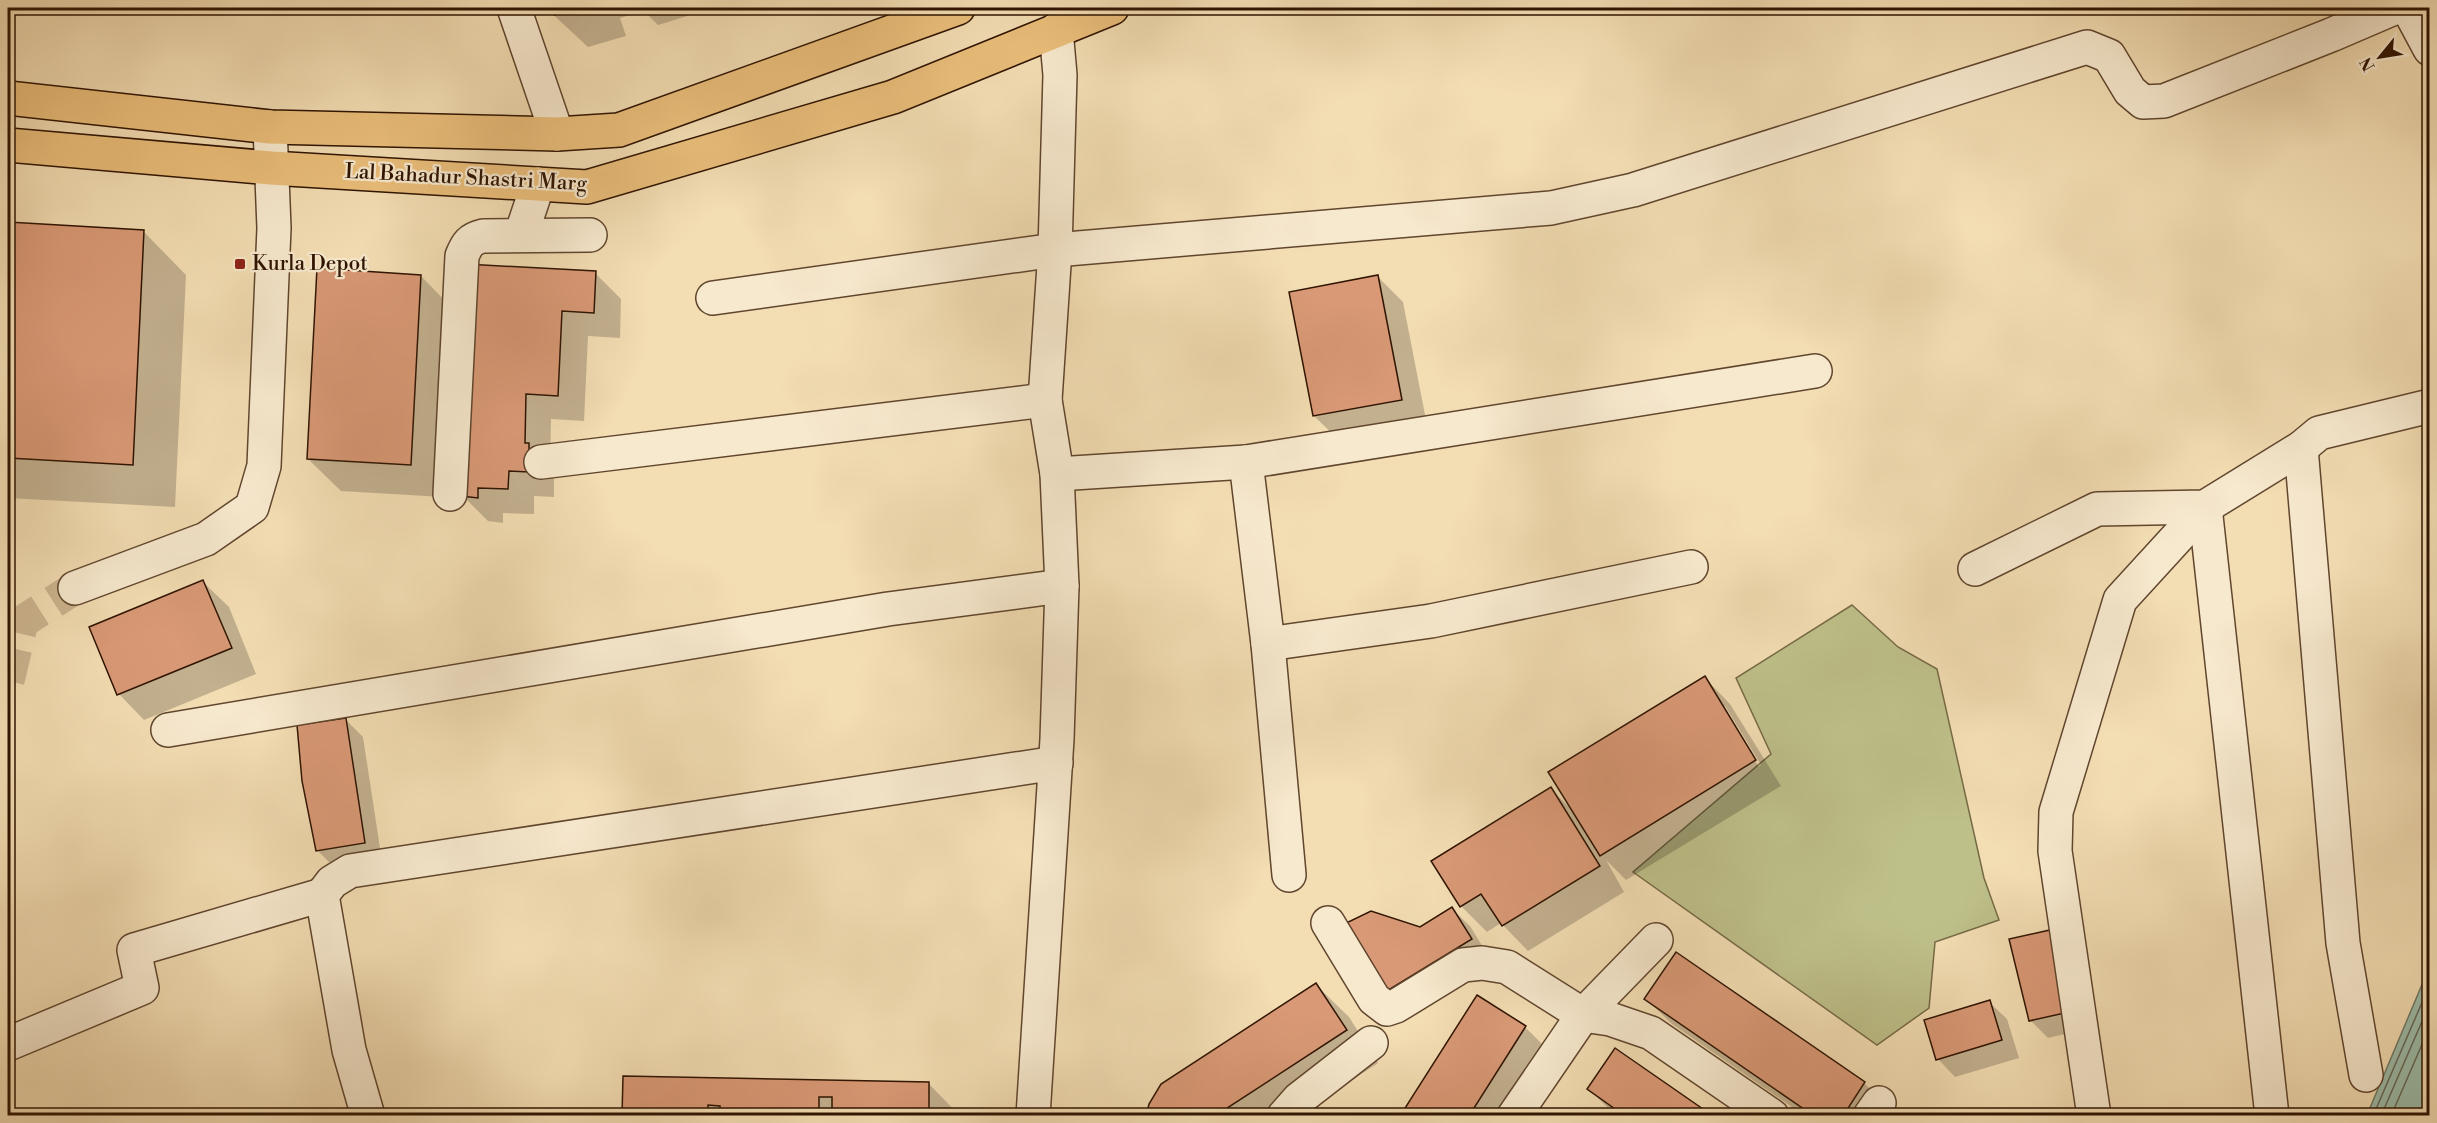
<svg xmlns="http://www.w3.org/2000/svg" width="2437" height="1123" viewBox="0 0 2437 1123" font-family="'Libre Bodoni',serif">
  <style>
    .green { fill: #bec08a; stroke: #766a46; stroke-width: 1.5 }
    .water { fill: #9cbca9; stroke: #707966; stroke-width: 1.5 }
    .shadow { fill: #0003; fill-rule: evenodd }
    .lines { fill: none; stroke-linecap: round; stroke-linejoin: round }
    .shore { stroke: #666856; stroke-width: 1.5 }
    .building { fill: #d99976; stroke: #2f1402; stroke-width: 1.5 }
    .minor-tunnel { stroke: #ccb590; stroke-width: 33; stroke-dasharray: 33 16; stroke-linecap: butt }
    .minor-casing { stroke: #60462e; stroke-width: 36 }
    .major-casing { stroke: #2f1402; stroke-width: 36 }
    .minor { stroke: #f7e9ce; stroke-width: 33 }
    .major { stroke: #eabe7a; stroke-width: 33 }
    .poi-dot { fill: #8f2418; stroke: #f7e9ce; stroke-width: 2 }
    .labels { text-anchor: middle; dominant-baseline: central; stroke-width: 4.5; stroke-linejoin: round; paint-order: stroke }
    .street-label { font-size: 21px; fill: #2f1402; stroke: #f7e9ce }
    .poi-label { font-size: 21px; fill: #2f1402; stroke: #f7e9ce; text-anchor: start }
  </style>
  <rect width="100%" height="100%" fill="#f3ddb3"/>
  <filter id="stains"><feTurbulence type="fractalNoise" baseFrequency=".00333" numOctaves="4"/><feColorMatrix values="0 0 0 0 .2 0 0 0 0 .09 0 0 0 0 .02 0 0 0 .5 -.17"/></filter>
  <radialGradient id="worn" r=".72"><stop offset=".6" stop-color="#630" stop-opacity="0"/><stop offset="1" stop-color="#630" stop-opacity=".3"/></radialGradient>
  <path class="green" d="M1852,605L1898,647L1937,669L1984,878L1999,920L1935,942L1929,1008L1877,1045L1633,872L1771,754L1736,678Z"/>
  <path class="water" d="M2429,968V1115H2367Z"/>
  <g class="shadow">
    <path d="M546,8H695L697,13L658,25L644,11L620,18L626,36L588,47Z"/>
    <path d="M8,224L143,231L186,275L175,507L8,498Z"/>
    <path d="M467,265L595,273L621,299L620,338L588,336L584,421L551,419L550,466L554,470V497L534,496V514L503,513V523L488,521L462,495Z"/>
    <path d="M421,276L453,309L443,497L341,491L308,459Z"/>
    <path d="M1377,276L1403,302L1427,425L1340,441L1314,416Z"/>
    <path d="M203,582L229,607L256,674L144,720L119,694Z"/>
    <path d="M1705,678L1730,704L1781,786L1626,880L1606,860L1624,892L1528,951L1501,923L1487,932L1461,906L1551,789L1572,810ZM1721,706H1725L1761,765L1759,767Z"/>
    <path d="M346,720L363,737L382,861L335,868L317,850Z"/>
    <path d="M1452,909L1470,926L1489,957L1383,993L1420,929Z"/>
    <path d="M2011,940L2086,1029L2048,1038L2030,1020Z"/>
    <path d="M1676,954L1864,1083L1890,1109L1886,1116H1805L1672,1024L1646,999Z"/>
    <path d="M1316,985L1349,1017L1378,1063L1298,1116H1147Z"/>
    <path d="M1478,997L1525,1027L1551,1053L1511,1116H1402Z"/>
    <path d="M1989,1002L2007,1019L2019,1058L1955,1077L1938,1059Z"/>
    <path d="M624,1078L929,1084L960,1116H624Z"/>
    <path d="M1589,1089L1710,1116H1616Z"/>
  </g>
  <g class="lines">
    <g class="shore">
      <path d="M2373,1116L2430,984"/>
      <path d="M2381,1116L2430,1003"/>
      <path d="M2391,1116L2430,1026"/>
    </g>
  </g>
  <g class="building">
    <path d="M546,8H580L554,15Z"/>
    <path d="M8,222L144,230L133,465L8,458Z"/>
    <path d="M465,264L596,271L594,313L562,311L558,396L526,394L525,443H529V472L509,471L508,489L478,488V498L461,496Z"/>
    <path d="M317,268L421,275L411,465L307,459Z"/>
    <path d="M1378,275L1402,400L1313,416L1289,292Z"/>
    <path d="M203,580L232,648L117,695L89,627Z"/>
    <path d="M1705,676L1756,760L1600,856L1548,772Z"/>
    <path d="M346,718L365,843L316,851L302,781L297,725Z"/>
    <path d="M1551,787L1600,866L1502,926L1481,894L1460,907L1431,861Z"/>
    <path d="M1452,907L1472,939L1382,994L1340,926L1371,911L1420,927Z"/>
    <path d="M2050,930L2069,1012L2029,1021L2009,939Z"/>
    <path d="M1676,952L1865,1082L1843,1116H1814L1644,999Z"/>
    <path d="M1316,983L1347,1030L1215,1116H1146L1149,1104L1161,1084Z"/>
    <path d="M1477,995L1526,1026L1469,1116H1400Z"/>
    <path d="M1990,1000L2002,1040L1936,1060L1924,1020Z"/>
    <path d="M1615,1048L1713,1116H1625L1587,1089Z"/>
    <path d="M623,1076L929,1082V1116H832V1097H819V1116H720V1106L708,1105V1116H622Z"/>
  </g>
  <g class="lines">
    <path class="minor-tunnel" d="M8,681L22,622L75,588"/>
    <g class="minor-casing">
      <g id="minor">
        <path d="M514,8L557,134"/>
        <path d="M2408,8L2430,49"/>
        <path d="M521,235L538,184"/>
        <path d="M713,298L1055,250L1551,208L1633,190L2087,47L2109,56L2130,91L2143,102L2164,101L2331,35L2394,8"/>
        <path d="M2301,448L2343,943L2366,1075"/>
        <path d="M541,462L1045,400"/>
        <path d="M1246,462L1268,644L1289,875"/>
        <path d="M1057,474L1246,462L1815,371"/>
        <path d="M450,494L462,256C467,244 470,239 483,236L590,235"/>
        <path d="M2205,507L2272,1116"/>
        <path d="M1975,569L2097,509L2205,507L2301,448L2319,433L2430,406"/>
        <path d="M75,588L206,539L252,507L264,466L274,228L270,127"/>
        <path d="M1268,644L1431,621L1691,567"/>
        <path d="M168,730L888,609L1062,586"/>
        <path d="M1328,923L1374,999L1387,1009L1396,1006L1463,965L1482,963L1507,967L1583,1015L1610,1019L1651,1033L1772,1116"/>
        <path d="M8,1044L142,988L134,950L322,895"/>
        <path d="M368,1116L349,1050L322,895L332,882L350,871L1056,763"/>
        <path d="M1033,1116L1057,739L1062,586L1057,474L1045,400L1055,250L1060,75L1056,30"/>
        <path d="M1284,1116L1299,1099L1371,1043"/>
        <path d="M1514,1116L1583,1015L1656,940"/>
        <path d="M1870,1116L1879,1103"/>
        <path d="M2094,1116L2055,851L2056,812L2120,600L2205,507"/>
      </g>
    </g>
    <g class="major-casing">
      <g id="major">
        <path d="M8,98L270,127L557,134L619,130L958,8"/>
        <path d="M8,145L271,168L587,187L893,97L1112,8"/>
      </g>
    </g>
    <use href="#minor" class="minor"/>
    <use href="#major" class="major"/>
  </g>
  <rect class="poi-dot" x="234" y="258" width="12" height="12" rx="3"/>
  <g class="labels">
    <g class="street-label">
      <text transform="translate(466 178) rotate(3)">Lal Bahadur Shastri Marg</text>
    </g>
    <g class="poi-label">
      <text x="252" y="264">Kurla Depot</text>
    </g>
  </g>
  <rect width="2437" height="1123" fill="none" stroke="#f3ddb3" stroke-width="30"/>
  <rect x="9" y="9" width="2419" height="1105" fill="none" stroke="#2f1402" stroke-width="3"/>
  <rect x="15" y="15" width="2407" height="1093" fill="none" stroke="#2f1402" stroke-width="1.5"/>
  <g transform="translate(2380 57) rotate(240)" stroke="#f7e9ce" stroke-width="4.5" paint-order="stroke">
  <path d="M0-4.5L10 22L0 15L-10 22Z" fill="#2f1402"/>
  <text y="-9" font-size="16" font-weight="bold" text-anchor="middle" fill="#2f1402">N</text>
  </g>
  <rect width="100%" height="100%" filter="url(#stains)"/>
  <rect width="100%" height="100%" fill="url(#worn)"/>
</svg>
